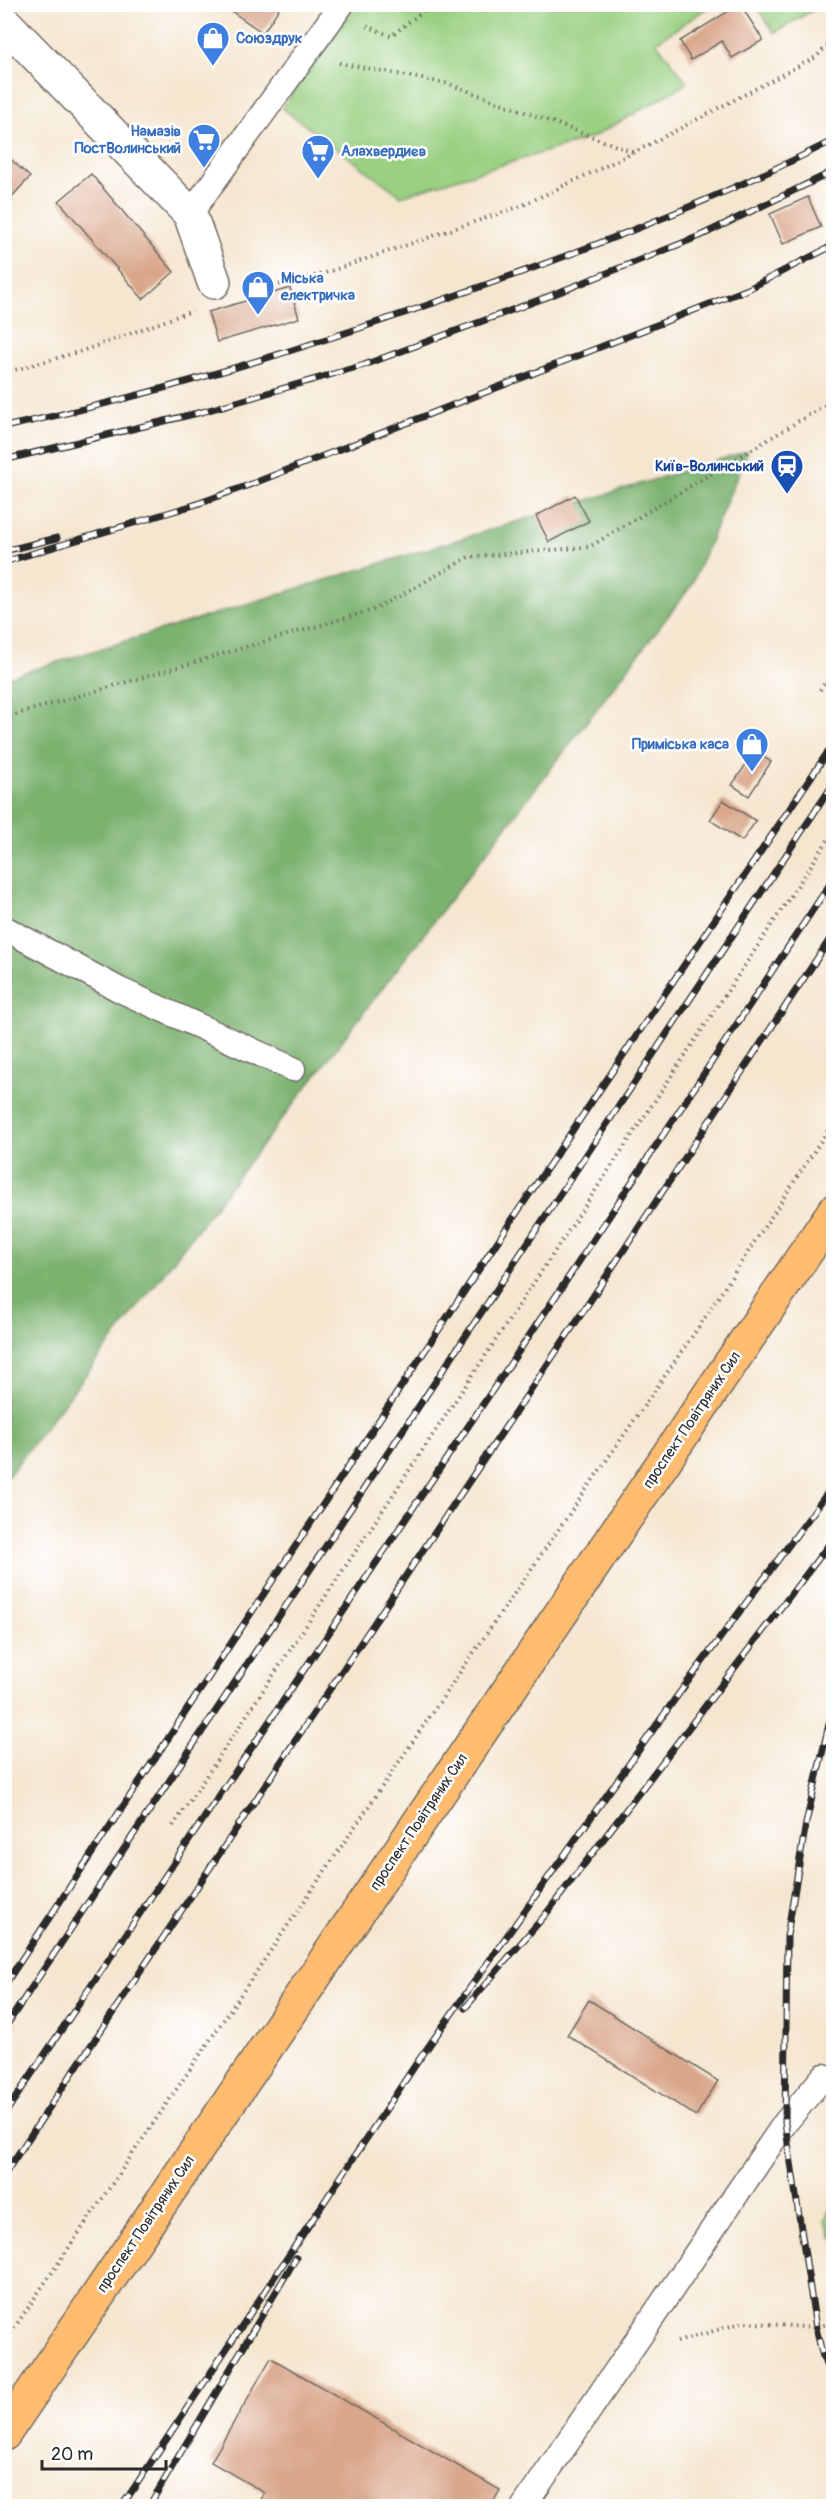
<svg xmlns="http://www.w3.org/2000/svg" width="838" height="2511" viewBox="0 0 838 2511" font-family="Pangolin,sans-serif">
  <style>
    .green { fill: #9ad082; stroke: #627e56; stroke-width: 1.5 }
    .forest { fill: #7bb270; stroke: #536e4e; stroke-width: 1.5 }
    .building { fill: #d9a68a }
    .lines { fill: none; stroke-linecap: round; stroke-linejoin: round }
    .service-casing { stroke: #726c65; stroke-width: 27 }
    .minor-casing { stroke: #726c65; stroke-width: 36 }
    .primary-casing { stroke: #726c65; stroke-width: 36 }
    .path { stroke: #726c65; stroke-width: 4; stroke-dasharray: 1.5 4.5; stroke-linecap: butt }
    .service { stroke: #fff; stroke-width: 24 }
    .minor { stroke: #fff; stroke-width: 33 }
    .primary { stroke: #fdbc70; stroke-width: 33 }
    .rail-casing { stroke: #2b2b2b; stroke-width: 7 }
    .rail { stroke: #fff; stroke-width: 4.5; stroke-dasharray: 14; stroke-linecap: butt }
    .labels { text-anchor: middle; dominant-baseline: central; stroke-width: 5; stroke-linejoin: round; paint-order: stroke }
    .shop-label { font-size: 15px; font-weight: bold; fill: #366cbe; stroke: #fff; text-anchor: start }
    .transit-label { font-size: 15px; font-weight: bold; fill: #164399; stroke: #fff; text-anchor: end }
    .street-label { font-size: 15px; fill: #2b2b2b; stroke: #fff }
  </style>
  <rect width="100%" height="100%" fill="#fff"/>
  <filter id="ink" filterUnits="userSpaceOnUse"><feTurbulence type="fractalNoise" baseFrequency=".0167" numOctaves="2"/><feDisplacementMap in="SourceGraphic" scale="12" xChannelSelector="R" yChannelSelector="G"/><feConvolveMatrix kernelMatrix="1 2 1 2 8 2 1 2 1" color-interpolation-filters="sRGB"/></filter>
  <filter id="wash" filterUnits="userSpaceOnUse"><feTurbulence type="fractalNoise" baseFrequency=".008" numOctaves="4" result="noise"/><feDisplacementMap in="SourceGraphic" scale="24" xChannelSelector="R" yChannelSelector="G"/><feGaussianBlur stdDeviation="1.35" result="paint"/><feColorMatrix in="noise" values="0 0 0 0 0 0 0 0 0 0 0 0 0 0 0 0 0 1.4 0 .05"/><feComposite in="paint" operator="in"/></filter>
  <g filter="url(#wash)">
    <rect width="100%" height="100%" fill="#f5e6d0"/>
    <g class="green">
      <path d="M356,5H712L656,42L688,83L593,137L401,196L282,108Z"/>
      <path d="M756,5H822L774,33Z"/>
      <path d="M833,2202V2239L825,2220Z"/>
    </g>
    <path class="forest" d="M748,451L691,586L5,1480V678Z"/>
    <g id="blocks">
      <g class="building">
        <path d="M221,4H282L263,33Z"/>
        <path d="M740,4L763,40L732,58L722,41L691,60L680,41Z"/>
        <path d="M4,153L30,177L4,205Z"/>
        <path d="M91,174L174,272L143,299L59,201Z"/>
        <path d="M808,197L821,227L783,244L770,214Z"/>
        <path d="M290,288L299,318L217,342L208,312Z"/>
        <path d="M575,495L589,521L549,542L536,516Z"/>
        <path d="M755,751L771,762L749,796L732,785Z"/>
        <path d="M723,800L756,821L742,841L710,820Z"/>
        <path d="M589,2000L718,2081L696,2116L567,2035Z"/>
        <path d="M271,2358L500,2490L491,2506H257L265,2493L211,2462Z"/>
      </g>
    </g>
  </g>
  <g filter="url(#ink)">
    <use href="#blocks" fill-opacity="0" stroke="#726c65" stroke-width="1.5"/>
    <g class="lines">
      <g class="service-casing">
        <g id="service">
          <path d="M190,214L342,4"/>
          <path d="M4,928L120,990L293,1069"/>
          <path d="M524,2506L785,2123L824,2076L834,2082"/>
        </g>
      </g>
      <g class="minor-casing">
        <path id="minor" d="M4,22L190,214L214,282"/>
      </g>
      <g class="primary-casing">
        <path id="primary" d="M4,2434L834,1211"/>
      </g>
      <g class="path">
        <path d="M367,26L391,36L432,4"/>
        <path d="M827,49L834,44"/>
        <path d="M339,63L449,84L633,152"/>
        <path d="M250,292L322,274L521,206L633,153L816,57L834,39"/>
        <path d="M4,373L82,351L192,311"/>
        <path d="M820,690L834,669"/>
        <path d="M4,718L376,609L469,557L589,547L834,400"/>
        <path d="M173,1826L834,831"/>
        <path d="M677,2342L744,2322L816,2328L834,2321"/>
        <path d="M4,2343L456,1678L702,1322L834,1121"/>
      </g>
      <use href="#service" class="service"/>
      <use href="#minor" class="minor"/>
      <use href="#primary" class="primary"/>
      <g class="rail-casing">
        <g id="rail">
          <path d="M4,427C156,395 302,349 448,298C579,253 710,203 834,140"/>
          <path d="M4,460L202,412L364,365L547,297L700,236L834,171"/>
          <path d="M4,551L57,538"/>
          <path d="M4,562L194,505L249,485L748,289L834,245"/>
          <path d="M834,1703L806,1823L787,1936L785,2123L816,2328L823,2357L834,2385"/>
          <path d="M4,1986L489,1254L834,743"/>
          <path d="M465,2008L546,1914L834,1538"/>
          <path d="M4,2029L834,783"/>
          <path d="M4,2115L560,1290L834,878"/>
          <path d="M4,2175L586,1307L834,933"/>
          <path d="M122,2506L416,2064L675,1699L834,1484"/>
          <path d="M149,2506L296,2258"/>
        </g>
      </g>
      <use href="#rail" class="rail"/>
    </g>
  </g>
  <defs>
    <g id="shop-pin" transform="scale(1.725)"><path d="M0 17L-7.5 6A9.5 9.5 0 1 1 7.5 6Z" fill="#3f7fe0" stroke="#fff"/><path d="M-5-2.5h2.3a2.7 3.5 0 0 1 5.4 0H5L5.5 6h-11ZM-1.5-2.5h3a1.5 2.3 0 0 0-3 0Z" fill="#fff"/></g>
    <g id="supermarket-pin" transform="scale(1.725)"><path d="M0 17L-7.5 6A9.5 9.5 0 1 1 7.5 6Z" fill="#3f7fe0" stroke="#fff"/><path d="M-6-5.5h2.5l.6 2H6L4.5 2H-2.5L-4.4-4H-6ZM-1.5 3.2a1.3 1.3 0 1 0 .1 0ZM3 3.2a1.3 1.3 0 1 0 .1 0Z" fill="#fff"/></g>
    <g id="station-pin" transform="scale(1.725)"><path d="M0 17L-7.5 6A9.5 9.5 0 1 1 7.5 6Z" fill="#1a4fb4" stroke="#fff"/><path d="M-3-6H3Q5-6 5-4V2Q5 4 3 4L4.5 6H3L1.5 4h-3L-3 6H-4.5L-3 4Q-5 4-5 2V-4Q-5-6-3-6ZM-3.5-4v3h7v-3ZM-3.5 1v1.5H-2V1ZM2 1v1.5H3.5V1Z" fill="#fff"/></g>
  </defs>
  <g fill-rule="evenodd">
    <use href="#shop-pin" x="213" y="38"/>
    <use href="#supermarket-pin" x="204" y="140"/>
    <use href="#supermarket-pin" x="318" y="151"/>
    <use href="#shop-pin" x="258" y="287"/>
    <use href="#station-pin" x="787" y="466"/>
    <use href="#shop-pin" x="752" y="744"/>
  </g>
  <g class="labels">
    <g class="shop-label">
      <text x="236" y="38">Союздрук</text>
      <text x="181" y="131" text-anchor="end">Намазів<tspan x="181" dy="17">ПостВолинський</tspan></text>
      <text x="341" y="151">Алахвердиєв</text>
      <text x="281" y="278">Міська<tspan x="281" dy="17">електричка</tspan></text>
      <text x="729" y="744" text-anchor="end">Приміська каса</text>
    </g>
    <g class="transit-label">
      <text x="764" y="466">Київ-Волинський</text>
    </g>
    <g class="street-label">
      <text transform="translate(692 1420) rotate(-56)">проспект Повітряних Сил</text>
      <text transform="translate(419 1822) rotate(-56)">проспект Повітряних Сил</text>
      <text transform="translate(146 2224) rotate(-56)">проспект Повітряних Сил</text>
    </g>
  </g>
  <rect width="838" height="2511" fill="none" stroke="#fff" stroke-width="24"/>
  <path d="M42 2460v9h124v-9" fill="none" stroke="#2b2b2b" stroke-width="3"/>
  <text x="51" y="2460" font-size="18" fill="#2b2b2b" stroke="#ffffff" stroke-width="4.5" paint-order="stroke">20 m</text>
</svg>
